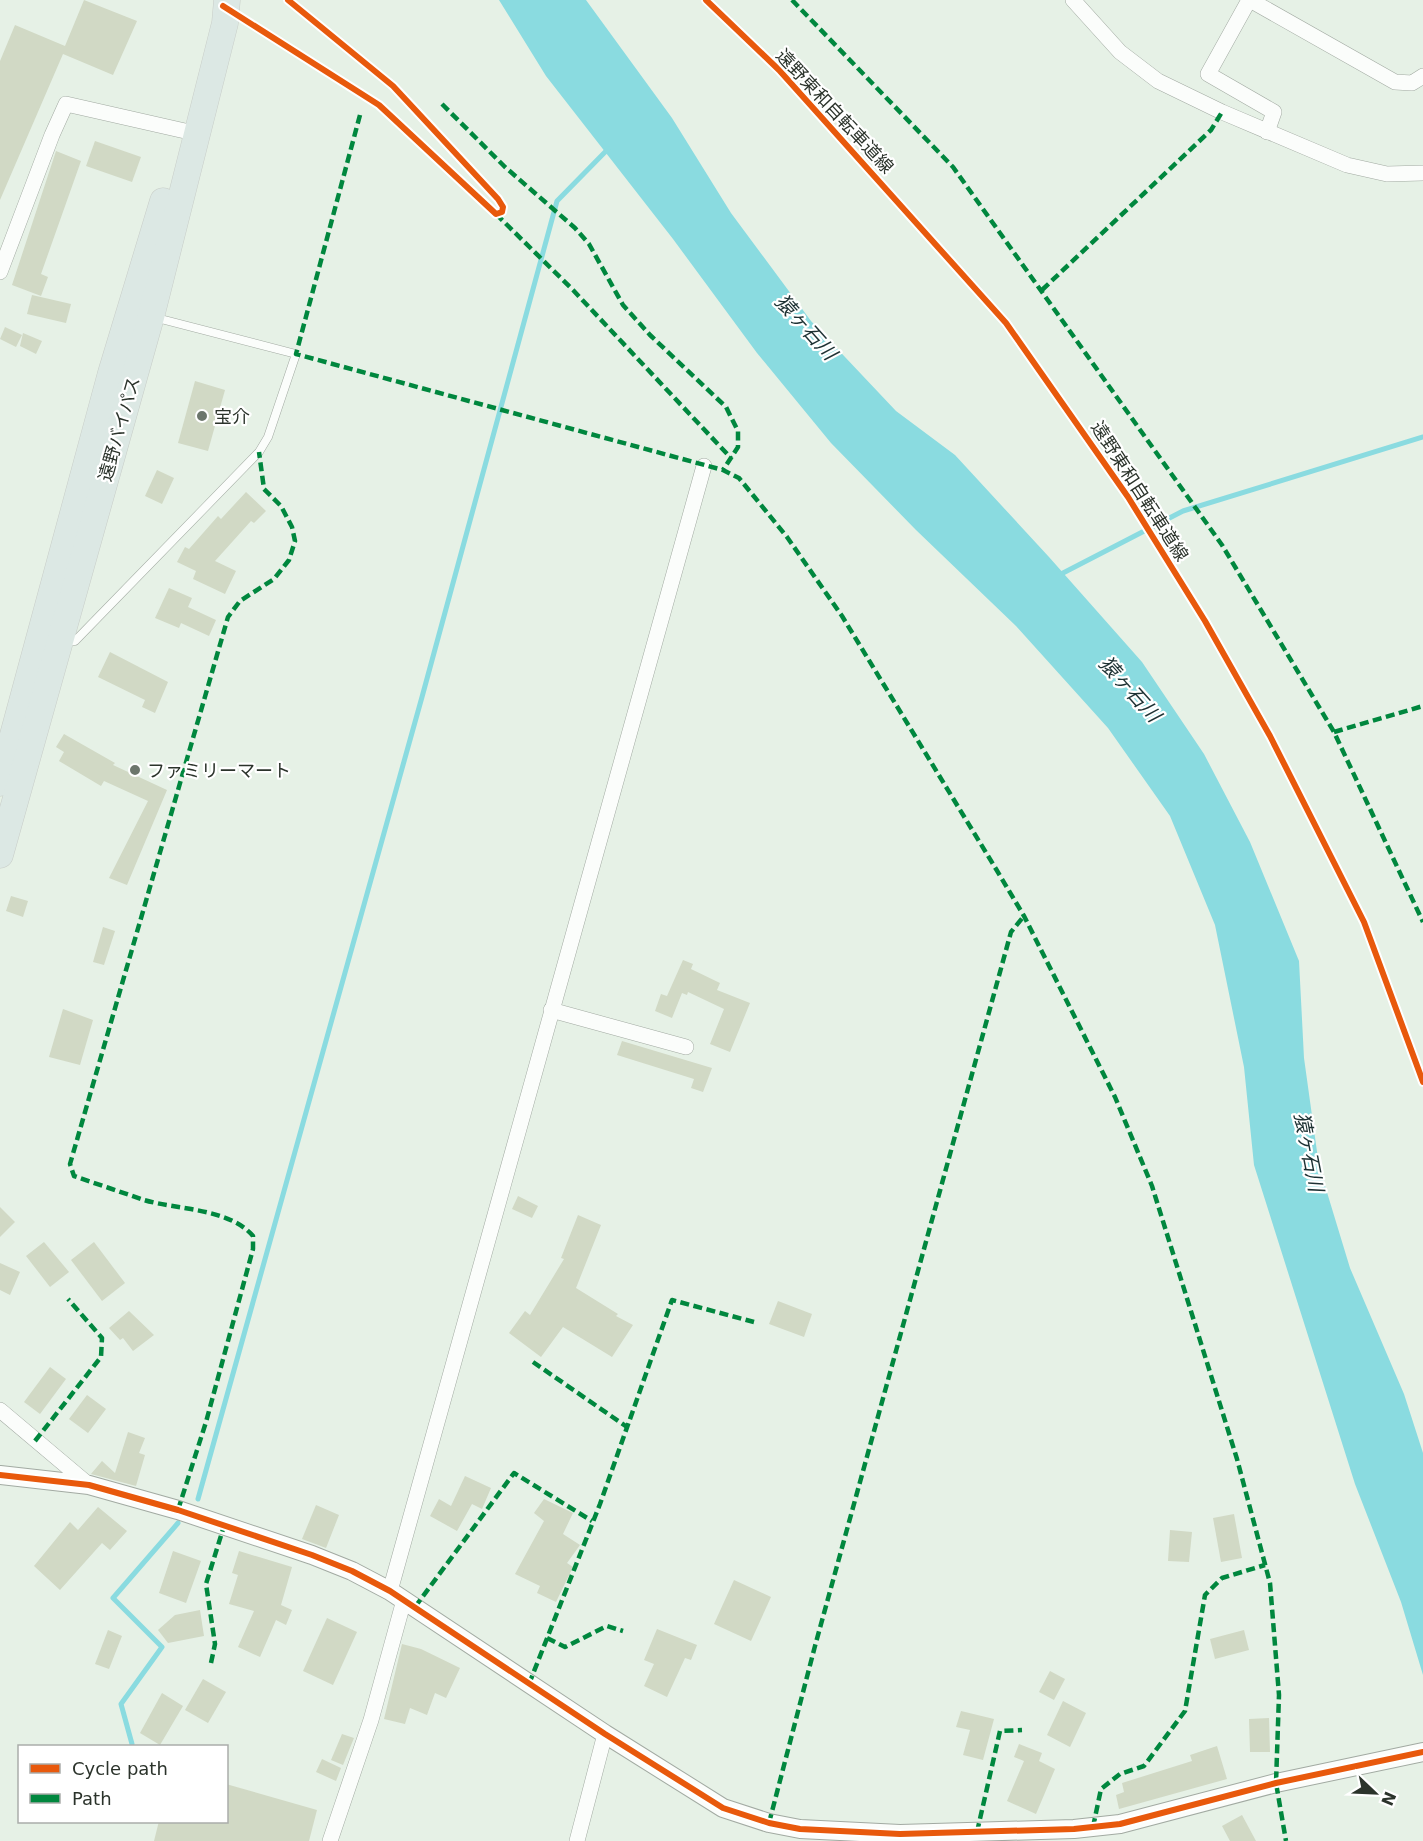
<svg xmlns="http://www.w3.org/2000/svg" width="1423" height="1841" viewBox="0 0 1423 1841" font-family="'DejaVu Sans','Noto Sans JP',sans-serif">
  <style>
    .water { fill: #8adbe0 }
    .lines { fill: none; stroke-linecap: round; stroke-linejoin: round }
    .stream { stroke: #8adbe0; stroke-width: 5 }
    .building { fill: #d1d9c5 }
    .service-casing { stroke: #a2aaa2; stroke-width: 9 }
    .minor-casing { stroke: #a2aaa2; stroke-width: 16 }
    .tertiary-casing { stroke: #a2aaa2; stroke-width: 20 }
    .trunk-casing { stroke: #c8cdc8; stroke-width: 27 }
    .service { stroke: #fbfdfb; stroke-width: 8 }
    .minor { stroke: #fbfdfb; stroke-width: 15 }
    .tertiary { stroke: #fbfdfb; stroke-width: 18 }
    .trunk { stroke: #dce8e4; stroke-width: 26 }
    .quiet { stroke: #00873e; stroke-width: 4.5; stroke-dasharray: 9 4.5; stroke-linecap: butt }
    .cycleway-casing { stroke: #fff; stroke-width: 10 }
    .cycleway { stroke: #e8590c; stroke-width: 6 }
    .poi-dot { fill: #6c766c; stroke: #fff; stroke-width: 2 }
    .labels { text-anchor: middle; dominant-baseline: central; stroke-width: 4.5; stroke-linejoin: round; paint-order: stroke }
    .street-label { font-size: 18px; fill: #2b332b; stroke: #fff }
    .poi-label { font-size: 18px; fill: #2b332b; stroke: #fff; text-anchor: start }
    .water-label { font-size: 20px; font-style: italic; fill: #1d3133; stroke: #fff }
  </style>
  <rect width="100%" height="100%" fill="#e6f1e6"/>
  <path class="water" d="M499,0H586L672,118L731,213L811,321L896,411L955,455L1049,557L1142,662L1204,754L1250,842L1299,961L1304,1058L1319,1166L1350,1268L1404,1394L1423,1453V1675L1401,1602L1355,1484L1254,1165L1244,1067L1215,925L1170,816L1108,728L1016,626L916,530L831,443L757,353L673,239L546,76Z"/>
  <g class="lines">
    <g class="stream">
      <path d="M1063,573L1183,511L1423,437"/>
      <path d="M198,1499L422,697L557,201L608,149"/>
      <path d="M132,1744L121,1704L162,1647L113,1598L178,1523"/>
    </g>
  </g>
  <g class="building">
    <path d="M84,0L137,21L113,75L63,54L0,200V61L15,25L65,46Z"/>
    <path d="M95,141L141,157L132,182L86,166Z"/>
    <path d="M56,151L81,161L41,274L48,277L41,296L12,285Z"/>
    <path d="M32,295L71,304L66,323L27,314Z"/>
    <path d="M5,327L22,335L16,347L0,339Z"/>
    <path d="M23,333L42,341L36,354L20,346Z"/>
    <path d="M195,381L225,390L208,451L178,443Z"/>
    <path d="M157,470L174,478L162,504L145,496Z"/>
    <path d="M246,492L266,511L254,523L251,521L215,561L236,571L225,594L193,579L196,571L177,562L185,547L189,549L218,516L221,519Z"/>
    <path d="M169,588L192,598L188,607L216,620L209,636L181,623L179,628L155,618Z"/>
    <path d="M110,652L168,682L155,713L142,707L145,700L98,677Z"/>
    <path d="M64,734L115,763L113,765L167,790L127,885L109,878L148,801L104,781L101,786L59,761L64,752L56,747Z"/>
    <path d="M11,896L28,901L23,917L6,911Z"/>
    <path d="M103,927L115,931L104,965L93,962Z"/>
    <path d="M683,960L693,964L691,969L720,983L717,990L750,1003L730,1052L710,1044L724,1009L688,992L687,995L682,993L672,1018L655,1011L661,994L667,996Z"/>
    <path d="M63,1009L93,1020L80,1065L49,1057Z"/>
    <path d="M622,1041L712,1068L703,1092L691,1088L694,1079L617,1055Z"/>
    <path d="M518,1196L538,1206L532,1218L512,1209Z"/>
    <path d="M0,1207L15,1222L0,1237Z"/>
    <path d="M578,1215L601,1225L576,1288L618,1314L616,1316L633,1325L612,1357L563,1327L541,1357L509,1333L525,1311L530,1315L564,1259L561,1258Z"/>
    <path d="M44,1242L69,1272L50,1287L26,1256Z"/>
    <path d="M94,1242L125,1283L102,1301L71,1260Z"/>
    <path d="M0,1263L20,1272L10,1295L0,1290Z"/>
    <path d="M778,1301L812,1314L804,1337L769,1324Z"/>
    <path d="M129,1311L154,1335L133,1351L123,1338L120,1340L109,1328Z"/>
    <path d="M50,1367L66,1379L40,1414L24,1402Z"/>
    <path d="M87,1395L106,1409L88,1433L69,1419Z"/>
    <path d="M128,1432L145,1438L139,1453L145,1455L136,1486L91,1474L102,1461L115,1473Z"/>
    <path d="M465,1476L491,1488L482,1509L472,1504L457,1531L430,1516L439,1499L451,1506Z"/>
    <path d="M544,1499L573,1513L563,1534L580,1545L567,1563L573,1567L556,1602L537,1593L540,1586L515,1574L544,1521L534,1513Z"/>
    <path d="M316,1505L339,1515L326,1548L302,1539Z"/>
    <path d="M98,1507L127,1531L110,1550L102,1543L60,1590L34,1566L70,1522L78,1530Z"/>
    <path d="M1234,1514L1242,1558L1221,1562L1213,1518Z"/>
    <path d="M1170,1530L1192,1532L1189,1562L1168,1561Z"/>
    <path d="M173,1551L201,1561L186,1603L159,1593Z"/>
    <path d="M239,1551L292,1567L281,1605L292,1610L286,1625L276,1620L260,1657L238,1647L254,1611L229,1604L238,1575L232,1573Z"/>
    <path d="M734,1580L771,1597L751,1641L714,1624Z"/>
    <path d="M200,1610L204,1636L168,1643L158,1630L175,1615Z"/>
    <path d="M327,1618L357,1632L333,1685L303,1671Z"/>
    <path d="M657,1629L697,1645L691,1660L685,1658L667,1697L644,1686L654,1664L644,1660Z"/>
    <path d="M108,1630L122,1636L109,1669L95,1664Z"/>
    <path d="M1244,1630L1249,1650L1215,1659L1210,1639Z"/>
    <path d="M402,1644L421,1649L460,1668L446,1698L435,1693L427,1715L410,1708L405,1724L384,1719Z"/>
    <path d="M1050,1671L1065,1679L1054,1700L1039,1692Z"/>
    <path d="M203,1679L226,1692L208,1723L185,1710Z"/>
    <path d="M162,1693L183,1706L160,1745L140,1733Z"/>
    <path d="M1063,1701L1086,1713L1070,1747L1047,1735Z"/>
    <path d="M961,1711L994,1719L983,1760L963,1755L970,1730L956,1727Z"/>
    <path d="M1269,1718L1270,1752H1250L1249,1719Z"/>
    <path d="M342,1734L354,1738L343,1765L331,1760Z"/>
    <path d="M1019,1744L1042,1753L1039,1761L1055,1769L1036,1814L1007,1801L1024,1761L1014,1757Z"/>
    <path d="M1217,1746L1227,1779L1119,1809L1116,1795L1124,1792L1122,1783L1192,1761L1190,1755Z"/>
    <path d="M322,1759L341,1768L336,1781L316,1772Z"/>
    <path d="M226,1784L317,1810L309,1841H154L159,1821H226Z"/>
    <path d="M1242,1815L1256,1841H1230L1222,1826Z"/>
  </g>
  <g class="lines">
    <g class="service-casing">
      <path id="service" d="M63,642L75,641L259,452L268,437L296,354L153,317"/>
    </g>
    <g class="minor-casing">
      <g id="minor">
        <path d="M1073,0L1120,52L1158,81L1222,112L1347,165L1387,174L1423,173"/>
        <path d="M1249,0L1208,74L1274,112L1267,132"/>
        <path d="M1250,0L1395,82L1412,83L1423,76"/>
        <path d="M0,272L52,135L66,104L185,131"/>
        <path d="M551,1010L686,1047"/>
        <path d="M0,1410L89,1485"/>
        <path d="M390,1591L704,466"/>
        <path d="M330,1841L371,1720L404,1600"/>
        <path d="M577,1841L605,1734"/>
      </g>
    </g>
    <g class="tertiary-casing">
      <path id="tertiary" d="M0,1475L89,1485L178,1510L312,1555L352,1571L390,1591L605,1734L723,1808L769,1823L800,1829L900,1834L1074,1829L1120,1824L1276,1783L1423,1752"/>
    </g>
    <g class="trunk-casing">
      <g id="trunk">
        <path d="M0,783L111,373L163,201"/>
        <path d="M0,855L151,317L225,23L227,0"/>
      </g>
    </g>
    <use href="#service" class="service"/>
    <use href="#minor" class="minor"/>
    <use href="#tertiary" class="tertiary"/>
    <use href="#trunk" class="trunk"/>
    <g class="quiet">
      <path d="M792,0L953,167L1222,545L1334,732L1423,922"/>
      <path d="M442,104L505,167L575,228L589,244L623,305L650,335L726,407L738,431V447L723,470"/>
      <path d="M360,115L296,354L723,470L739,478L787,537L842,616L996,869L1024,916L1115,1097L1152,1186L1237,1459L1270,1583L1279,1695L1276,1783L1286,1841"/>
      <path d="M496,214L573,290L731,458"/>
      <path d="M1042,290L1211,130L1222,112"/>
      <path d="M1334,732L1423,706"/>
      <path d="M533,1362L627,1427"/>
      <path d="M35,1441L101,1357L102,1338L68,1299"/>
      <path d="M178,1510L206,1422L253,1249V1236C229,1208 178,1210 144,1200C121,1192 97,1184 74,1176L70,1164L228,617L240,601L274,579L289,560L295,541L292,527L281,506L264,489L259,452"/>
      <path d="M415,1607L514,1473L592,1521"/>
      <path d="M547,1638L565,1647L607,1626L623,1631"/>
      <path d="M211,1663L215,1644L206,1584L224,1526"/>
      <path d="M529,1684L600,1504L672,1300L754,1322"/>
      <path d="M769,1823L815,1646L1011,932L1024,916"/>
      <path d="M1093,1827L1101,1789L1120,1774L1144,1766L1185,1711L1205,1595L1222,1578L1265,1565"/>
      <path d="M977,1832L1000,1731L1022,1730"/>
    </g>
    <g class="cycleway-casing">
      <g id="cycleway">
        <path d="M706,0L779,70L1006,323L1128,497L1205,621L1270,736L1364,922L1423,1082"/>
        <path d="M223,6L379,105L496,214L502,212L503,207L498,199L393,86L288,0"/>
        <path d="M0,1475L89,1485L178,1510L312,1555L352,1571L390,1591L605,1734L723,1808L769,1823L800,1829L900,1834L1074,1829L1120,1824L1276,1783L1423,1752"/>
      </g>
    </g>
    <use href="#cycleway" class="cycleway"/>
  </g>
  <g class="poi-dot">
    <circle cx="202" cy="416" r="6"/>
    <circle cx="135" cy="770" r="6"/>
  </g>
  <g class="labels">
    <g class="street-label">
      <text transform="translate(835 111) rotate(47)">遠野東和自転車道線</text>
      <text transform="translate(119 429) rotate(-74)">遠野バイパス</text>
      <text transform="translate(1140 491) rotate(57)">遠野東和自転車道線</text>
    </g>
    <g class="poi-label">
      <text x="214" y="416">宝介</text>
      <text x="147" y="770">ファミリーマート</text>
    </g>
    <g class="water-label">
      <text transform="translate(806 327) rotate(48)">猿ヶ石川</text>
      <text transform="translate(1130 689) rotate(48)">猿ヶ石川</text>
      <text transform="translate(1309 1152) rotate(79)">猿ヶ石川</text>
    </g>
  </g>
  <rect x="18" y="1745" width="210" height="78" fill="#ffffff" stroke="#aaadaa" stroke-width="1.5"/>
  <rect x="30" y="1764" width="30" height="9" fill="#e8590c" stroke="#aaadaa" stroke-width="1.5"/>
  <text x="72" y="1775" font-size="18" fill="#2b332b">Cycle path</text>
  <rect x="30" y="1794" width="30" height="9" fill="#00873e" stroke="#aaadaa" stroke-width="1.5"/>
  <text x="72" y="1805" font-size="18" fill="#2b332b">Path</text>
  <g transform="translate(1375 1793) rotate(113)" stroke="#ffffff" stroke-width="4.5" paint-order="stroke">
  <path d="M0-4.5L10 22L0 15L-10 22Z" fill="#2b332b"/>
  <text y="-9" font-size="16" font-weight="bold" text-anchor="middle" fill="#2b332b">N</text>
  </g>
</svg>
